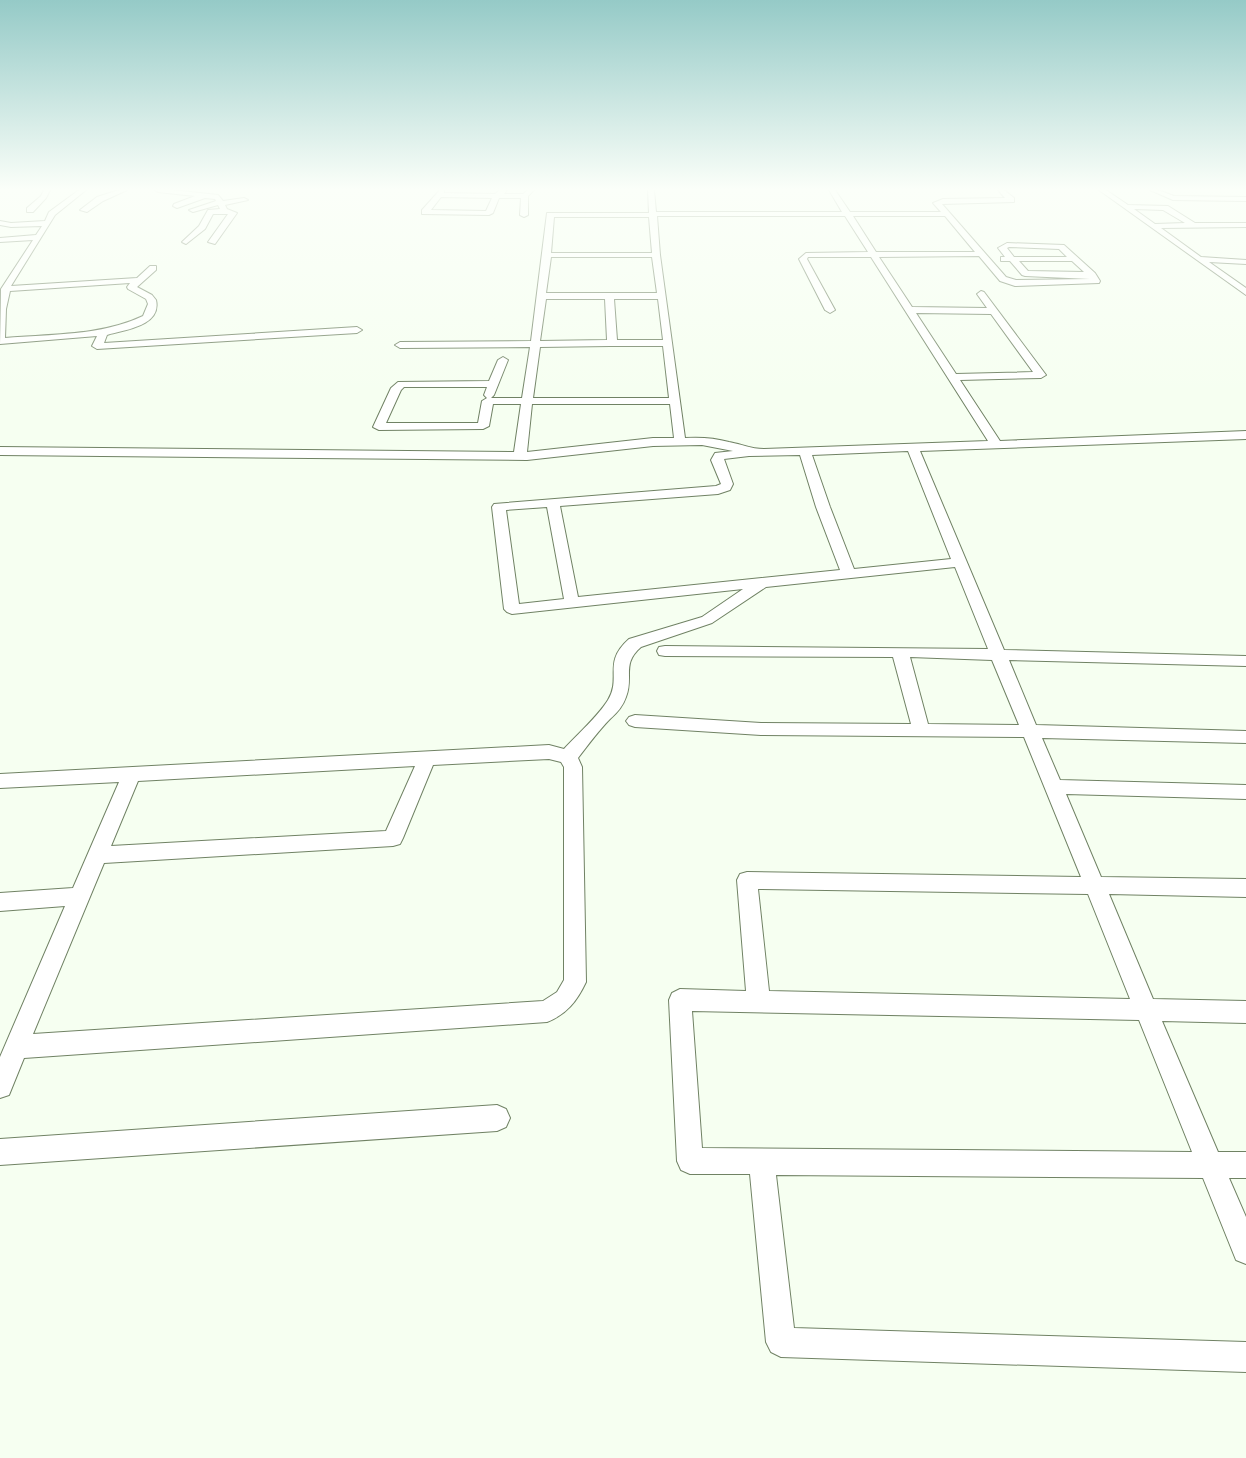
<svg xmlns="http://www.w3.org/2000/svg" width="1246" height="1458" viewBox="0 0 1246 1458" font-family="Barlow,sans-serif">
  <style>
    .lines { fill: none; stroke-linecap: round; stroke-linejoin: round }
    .minor-casing { stroke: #708264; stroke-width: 2 }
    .minor { fill: #fff; fill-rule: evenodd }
  </style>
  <rect width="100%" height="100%" fill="#f6fff1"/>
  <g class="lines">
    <g class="minor-casing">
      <g id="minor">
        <path d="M44,190H50L46,198L33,212H27V208L41,196Z"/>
        <path d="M79,190H86L55,215L11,286L137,278L150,266H156V270L137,287L152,295L156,300C162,326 124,330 107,335L104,343L357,327L362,330L357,333L97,349L92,346L97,336L0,344L1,289L33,240L0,242V238L36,235L42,226L11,227L0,225V221L11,223L45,221L49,212ZM130,283L127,287L128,289L146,299L148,304L143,316C101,336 51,334 5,338L6,309L10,291Z"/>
        <path d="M119,190H127L103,201L87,212L80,210L97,197Z"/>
        <path d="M155,190H172L218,195L223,201L244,198L248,200L225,205L227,209L237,213L215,244L208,242L228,214H213L205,229L186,244L182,242L199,226L208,210L220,209L218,205L193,212L189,210L216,201L215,199L205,198L177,208L173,206L174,204L195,196L158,192Z"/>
        <path d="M440,190H444V193L495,194L500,190H507L504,194H523L528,190H534L528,196V215L524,217L520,215L521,198H499L493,213L489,215L422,214V210ZM441,197L492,198L486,211L431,210Z"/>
        <path d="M648,190H654L656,212H842L829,190H835L850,212H941L933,203L943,199L1005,198L998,190H1004L1014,198V202L942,204L1006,277L1016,280L1090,279L1025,276L1022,275L1010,261H1001V257H1005L998,248L1007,243L1064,245L1095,273L1100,281L1099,283L1015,286L1000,281L979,256L879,257L912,307L987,308L977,294L981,291L984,292L1046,375L1041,378L960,380L1000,441L1246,431V439L920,451L1004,650L1246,656V666L1009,660L1036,725L1246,731V743L1042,738L1060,780L1246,785V799L1066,794L1101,877L1246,879V897L1109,894L1153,999L1246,1001V1023L1162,1021L1218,1152H1246V1178H1229L1246,1217V1264L1236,1260L1203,1178L776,1175L794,1328L1246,1342V1372L781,1357L771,1352L766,1342L750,1174H690L681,1170L677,1161L669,1000L672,993L680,989L746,991L737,880L740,874L747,872L1081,877L1024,737L761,735L635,727L629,725L626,721L629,717L635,715L761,723L911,724L893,657L665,656L659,655L657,651L659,647L665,646L988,649L955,567L766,587L712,623L641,647C621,664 634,677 626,697C623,706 617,713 610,719C599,730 588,745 578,758L582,767L586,982C577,1001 567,1014 547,1022L24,1058L9,1095L0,1098V1057L65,906L0,911V893L73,888L119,782L0,788V774L549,745L564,749C577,735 599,715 608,700C622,677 602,663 629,639L702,617L743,589L512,614L507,612L504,609L492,507L494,504L716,486L721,484L711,460L715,453L733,451L702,445L653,446L527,460L0,455V447L514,452L521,404H493L489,426L483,429L379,430L373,427L391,388L398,382L489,381L498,360L503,357L508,360L494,395L491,398H522L530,347L400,348L395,345L400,342L531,341L547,213H649ZM657,216H845L868,252L806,253L799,259L825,310L830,313L835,310L807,259L808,257H871L988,441L764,449C751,449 741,444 729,442C715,438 700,437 685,438L660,255ZM853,216H945L975,252H876ZM554,217H649L652,253H551ZM1009,247L1059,249L1067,257H1014L1007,248ZM551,257H652L657,293H546ZM1019,261H1072L1084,272L1028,271ZM546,299H605L607,340L540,341ZM614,299H658L663,340H617ZM916,313L991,314L1033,372L956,374ZM610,346H663L669,398H533L540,347ZM404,387H487L484,395L487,398L482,401L478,423H386L401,390ZM532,404H670L674,438H653L527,452ZM908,451L951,559L854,569L830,507L812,455ZM800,455L816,507L840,570L578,597L560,506L718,494L730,490L733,484L724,459L749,456ZM547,507L564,599L519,604L506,510ZM910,657L992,660L1019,725L928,724ZM549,759L561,762L564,767V980L557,992L543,1001L33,1034L104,863L393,846L400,844L403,838L433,765ZM415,766L386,831L111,846L138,781ZM758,889L1088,894L1130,999L769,991ZM692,1011L1139,1020L1192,1152L702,1148Z"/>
        <path d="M1099,190H1106L1128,205L1168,206L1195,223H1246V227L1161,228L1201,257L1246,260V264L1209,262L1246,288V295ZM1134,209L1163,210L1185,223L1155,224Z"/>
        <path d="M1150,190H1158L1174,196L1246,197V201L1173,200Z"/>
        <path d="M497,1105L506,1109L510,1118L506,1127L497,1131L0,1165V1139Z"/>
      </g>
    </g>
    <use href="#minor" class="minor"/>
  </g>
  <linearGradient id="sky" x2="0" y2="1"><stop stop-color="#95cac7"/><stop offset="0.48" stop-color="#fbfff9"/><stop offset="1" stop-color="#fbfff9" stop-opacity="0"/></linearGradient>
  <rect width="1246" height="394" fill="url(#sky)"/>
</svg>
